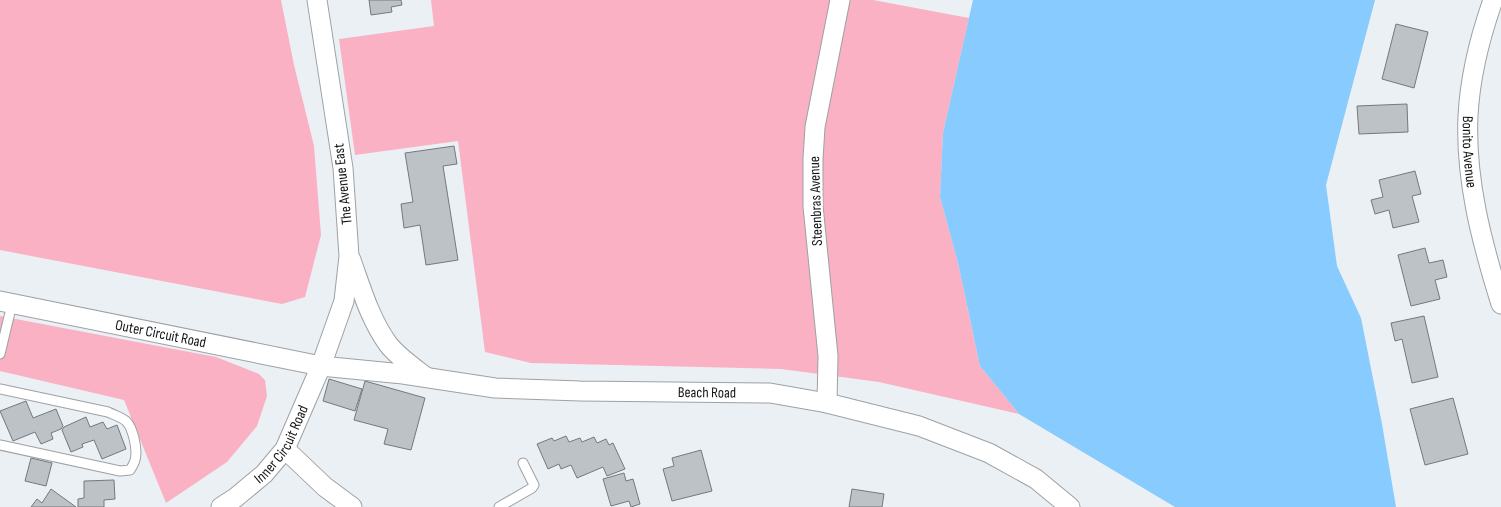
<svg xmlns="http://www.w3.org/2000/svg" width="1501" height="507" viewBox="0 0 1501 507" font-family="'Sofia Sans Condensed',sans-serif">
  <style>
    .green { fill: #f9b1c3 }
    .water { fill: #88cbfe }
    .building { fill: #bdc2c6; stroke: #75797d }
    .lines { fill: none; stroke-linecap: round; stroke-linejoin: round }
    .lane-casing { stroke: #9da1a5; stroke-width: 11 }
    .street-casing { stroke: #9da1a5; stroke-width: 21 }
    .lane { stroke: #fff; stroke-width: 9 }
    .street { stroke: #fff; stroke-width: 19 }
    .labels { text-anchor: middle; dominant-baseline: central; stroke-width: 4.5; stroke-linejoin: round; paint-order: stroke }
    .street-label { font-size: 15px; fill: #131516; stroke: #fff }
  </style>
  <rect width="100%" height="100%" fill="#ebf0f4"/>
  <g class="green">
    <path d="M0,0H281L294,65L314,146L321,235L305,297L282,304L0,250Z"/>
    <path d="M431,0H873L969,18L943,133L940,197L958,263L980,366L1019,414L879,382L781,369L531,363L485,352L458,141L355,155L339,39L434,26Z"/>
    <path d="M0,316L216,357L259,374L265,380L267,396L257,426L227,462L166,503L124,400L0,371Z"/>
  </g>
  <path class="water" d="M973,0H1375L1326,185L1337,266L1361,318L1382,424L1396,507H1175L1019,414L980,366L958,263L940,197L943,133Z"/>
  <g class="building">
    <path d="M369,0H401L402,5L391,7L392,12L371,15Z"/>
    <path d="M1396,24L1428,32L1414,88L1382,79Z"/>
    <path d="M1407,104L1408,132L1359,134L1357,106Z"/>
    <path d="M454,146L457,164L443,166L458,260L426,265L420,225L404,228L401,204L413,202L405,153Z"/>
    <path d="M1415,171L1421,194L1412,196L1419,222L1393,228L1389,210L1375,214L1371,200L1383,197L1379,180Z"/>
    <path d="M1425,248L1429,263L1443,260L1447,277L1435,280L1440,299L1411,306L1398,255Z"/>
    <path d="M1424,316L1438,377L1412,383L1402,339L1395,341L1391,323Z"/>
    <path d="M329,379L362,389L355,411L323,401Z"/>
    <path d="M365,381L425,398L411,450L384,444L388,429L354,420Z"/>
    <path d="M1453,398L1468,454L1425,465L1410,409Z"/>
    <path d="M26,401L33,418L56,409L63,426L61,429L51,433L53,439L41,444L35,432L13,441L0,411Z"/>
    <path d="M86,417L90,427L103,422L107,429L117,425L126,449L102,459L94,440L82,444L83,447L71,452L62,430L64,427Z"/>
    <path d="M566,436L569,442L580,438L582,442L594,437L597,443L606,439L609,445L613,443L625,469L607,476L603,467L577,478L571,465L561,469L559,464L548,469L537,444L552,438L554,441Z"/>
    <path d="M701,450L712,491L672,501L663,469L674,466L672,458Z"/>
    <path d="M31,458L52,463L46,486L25,481Z"/>
    <path d="M624,473L626,481L633,479L640,504L631,507L629,501L611,506L603,479Z"/>
    <path d="M114,480L115,499L104,500V507H78V499L84,498V481Z"/>
    <path d="M51,489L76,507H31L37,499L42,503Z"/>
    <path d="M852,489L884,494L882,507H849Z"/>
  </g>
  <g class="lines">
    <g class="lane-casing">
      <g id="lane">
        <path d="M0,354L12,304"/>
        <path d="M0,389L108,412C114,415 121,417 126,421C133,428 138,450 135,460C134,464 132,467 130,470L120,471L0,445"/>
        <path d="M499,507L532,488L534,485L523,463"/>
      </g>
    </g>
    <g class="street-casing">
      <g id="street">
        <path id="s1" d="M1493,0C1480,37 1470,76 1468,116C1465,180 1482,243 1501,304"/>
        <path d="M351,260C361,288 370,319 388,344C398,357 413,367 426,377"/>
        <path id="s2" d="M0,301L321,366L403,374L495,388L580,391L770,393L827,403L919,426L989,453L1036,479L1070,507"/>
        <path d="M827,403L828,356L813,206V159L815,127L840,0"/>
        <path d="M285,449L325,487L352,507"/>
        <path id="s3" d="M221,507L235,498L264,474L285,449L321,366L344,301L349,256L343,168L317,0"/>
      </g>
    </g>
    <use href="#lane" class="lane"/>
    <use href="#street" class="street"/>
  </g>
  <g class="labels">
    <g class="street-label">
      <text stroke="none"><textPath href="#s1" startOffset="155">Bonito Avenue</textPath></text>
      <text transform="translate(343 184) rotate(-96)">The Avenue East</text>
      <text transform="translate(816 201) rotate(-92)">Steenbras Avenue</text>
      <text stroke="none"><textPath href="#s2" startOffset="164">Outer Circuit Road</textPath></text>
      <text stroke="none"><textPath href="#s2" startOffset="715">Beach Road</textPath></text>
      <text stroke="none"><textPath href="#s3" startOffset="89">Inner Circuit Road</textPath></text>
    </g>
  </g>
</svg>
